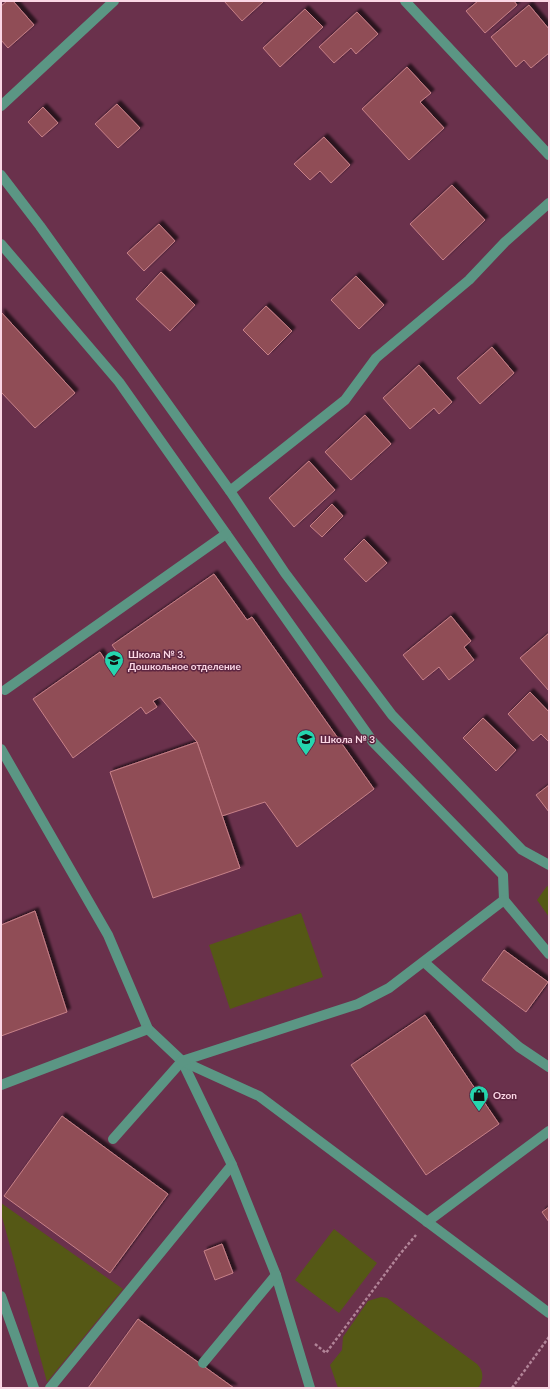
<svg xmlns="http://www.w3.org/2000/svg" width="550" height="1389" viewBox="0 0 550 1389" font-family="Lato,sans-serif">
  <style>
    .green { fill: #555815 }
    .building { fill: #904e57; stroke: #c78088; filter: url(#shadow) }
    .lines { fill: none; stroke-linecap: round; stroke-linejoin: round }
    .path { stroke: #b28498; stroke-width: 2.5; stroke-dasharray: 3 2; stroke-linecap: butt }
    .minor { stroke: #5b9684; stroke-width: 10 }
    .labels { text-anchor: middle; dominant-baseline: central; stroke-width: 3; stroke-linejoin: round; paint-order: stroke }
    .poi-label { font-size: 10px; font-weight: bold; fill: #fbd7e5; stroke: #5e2641; text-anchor: start }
  </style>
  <defs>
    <filter id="shadow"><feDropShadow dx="3.5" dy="-3.5" stdDeviation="1" flood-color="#0009"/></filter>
  </defs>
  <rect width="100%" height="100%" fill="#6a314c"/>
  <g class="green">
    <path d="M547,886L549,887V917L537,900Z"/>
    <path d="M301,913L323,977L230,1009L209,945Z"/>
    <path d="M1,1203L123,1289L47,1382L1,1213Z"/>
    <path d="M334,1229L377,1263L339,1313L295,1280Z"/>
    <path d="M381,1297L387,1298L477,1364C484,1371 484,1380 478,1388H338L330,1365L342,1350L343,1337L368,1301Z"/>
  </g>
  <g class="building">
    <path d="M7,1H13L34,25L8,48L1,40V6Z"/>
    <path d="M224,1H264L242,21Z"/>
    <path d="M478,1H514L517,5L485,33L466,11Z"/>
    <path d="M529,5L549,29V53L531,68L524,60L516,67L491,37Z"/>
    <path d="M305,9L323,27L280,67L263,48Z"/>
    <path d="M357,12L378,34L356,54L351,48L334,63L319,47Z"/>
    <path d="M407,67L431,93L420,102L444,128L409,160L362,109Z"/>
    <path d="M117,104L140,128L118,148L95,124Z"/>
    <path d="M43,107L58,123L42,137L28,122Z"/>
    <path d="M324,137L350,165L331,183L320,171L310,180L294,164Z"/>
    <path d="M452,185L485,220L443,260L410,224Z"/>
    <path d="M159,224L175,241L144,271L127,253Z"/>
    <path d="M161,272L195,305L170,331L136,299Z"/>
    <path d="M356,276L384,305L359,329L331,300Z"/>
    <path d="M266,306L292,331L268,355L243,330Z"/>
    <path d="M1,312L75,393L35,428L1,392Z"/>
    <path d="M492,347L514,373L480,404L457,378Z"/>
    <path d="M419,365L452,402L439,414L434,408L410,429L383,398Z"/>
    <path d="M365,415L391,444L351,480L325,452Z"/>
    <path d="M309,461L335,490L294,527L269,498Z"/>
    <path d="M332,504L343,516L322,537L310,526Z"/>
    <path d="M364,539L387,563L366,582L344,559Z"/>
    <path d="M214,574L247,620L252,617L374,789L297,847L265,802L222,816L197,742L160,697L153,701L157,707L146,714L141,707L73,758L33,699L100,652L107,663L119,655L112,645Z"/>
    <path d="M451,616L471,641L464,647L474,660L449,680L439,667L423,680L403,655Z"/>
    <path d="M549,633V691L520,658Z"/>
    <path d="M530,692L549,712V742L541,734L533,741L508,714Z"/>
    <path d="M483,718L516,750L496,771L463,738Z"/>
    <path d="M197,742L240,868L153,898L110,772Z"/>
    <path d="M549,785V812L536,795Z"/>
    <path d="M35,911L67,1012L1,1036V925Z"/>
    <path d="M504,950L548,982L526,1012L482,980Z"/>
    <path d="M425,1015L499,1124L426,1175L351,1065Z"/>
    <path d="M62,1116L168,1194L110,1273L4,1196Z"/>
    <path d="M549,1207V1222L542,1212Z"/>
    <path d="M222,1244L233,1273L215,1280L204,1251Z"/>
    <path d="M138,1319L234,1388H88Z"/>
  </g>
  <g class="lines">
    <g class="path">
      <path d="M315,1344L326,1353L400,1254L416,1235"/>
      <path d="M512,1388L549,1337"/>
    </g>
    <g class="minor">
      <path d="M405,1L549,155"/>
      <path d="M1,106L114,1"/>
      <path d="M1,175L40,226L230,491L285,573L392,715L522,850L549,865"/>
      <path d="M1,244L119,382L373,742L503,875L504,900L549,954"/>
      <path d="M230,491L345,400L376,358L469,280L505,242L549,203"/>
      <path d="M5,690L226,534"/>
      <path d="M1,749L108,935L148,1029L182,1061L232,1165L276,1275L310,1388"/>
      <path d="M424,962L519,1047L549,1067"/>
      <path d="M182,1061L259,1096L549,1313"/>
      <path d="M1,1085L148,1029"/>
      <path d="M113,1139L182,1061L358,1004L389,988L504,900"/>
      <path d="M427,1222L549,1131"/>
      <path d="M1,1296L34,1388"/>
      <path d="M203,1363L276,1275"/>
      <path d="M50,1388L232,1165"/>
    </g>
  </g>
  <defs>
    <g id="school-pin" transform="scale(1)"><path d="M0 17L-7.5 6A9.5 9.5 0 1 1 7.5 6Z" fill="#25d5ae" stroke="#5e2641"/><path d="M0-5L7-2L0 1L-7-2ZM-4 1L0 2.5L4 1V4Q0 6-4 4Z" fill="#111"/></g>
    <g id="shop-pin" transform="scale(1)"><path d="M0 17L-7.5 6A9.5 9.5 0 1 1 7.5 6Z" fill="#25d5ae" stroke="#5e2641"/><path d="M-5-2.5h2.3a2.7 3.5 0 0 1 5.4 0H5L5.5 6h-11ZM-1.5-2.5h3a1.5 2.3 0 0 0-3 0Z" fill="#111"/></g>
  </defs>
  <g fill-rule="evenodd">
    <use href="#school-pin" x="114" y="660"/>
    <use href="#school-pin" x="306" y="739"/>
    <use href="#shop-pin" x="479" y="1095"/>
  </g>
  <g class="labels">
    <g class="poi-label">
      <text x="128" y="654">Школа № 3.<tspan x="128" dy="12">Дошкольное отделение</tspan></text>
      <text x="320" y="739">Школа № 3</text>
      <text x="493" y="1095">Ozon</text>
    </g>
  </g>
  <rect width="550" height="1389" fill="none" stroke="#fbd7e5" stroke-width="4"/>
</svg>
